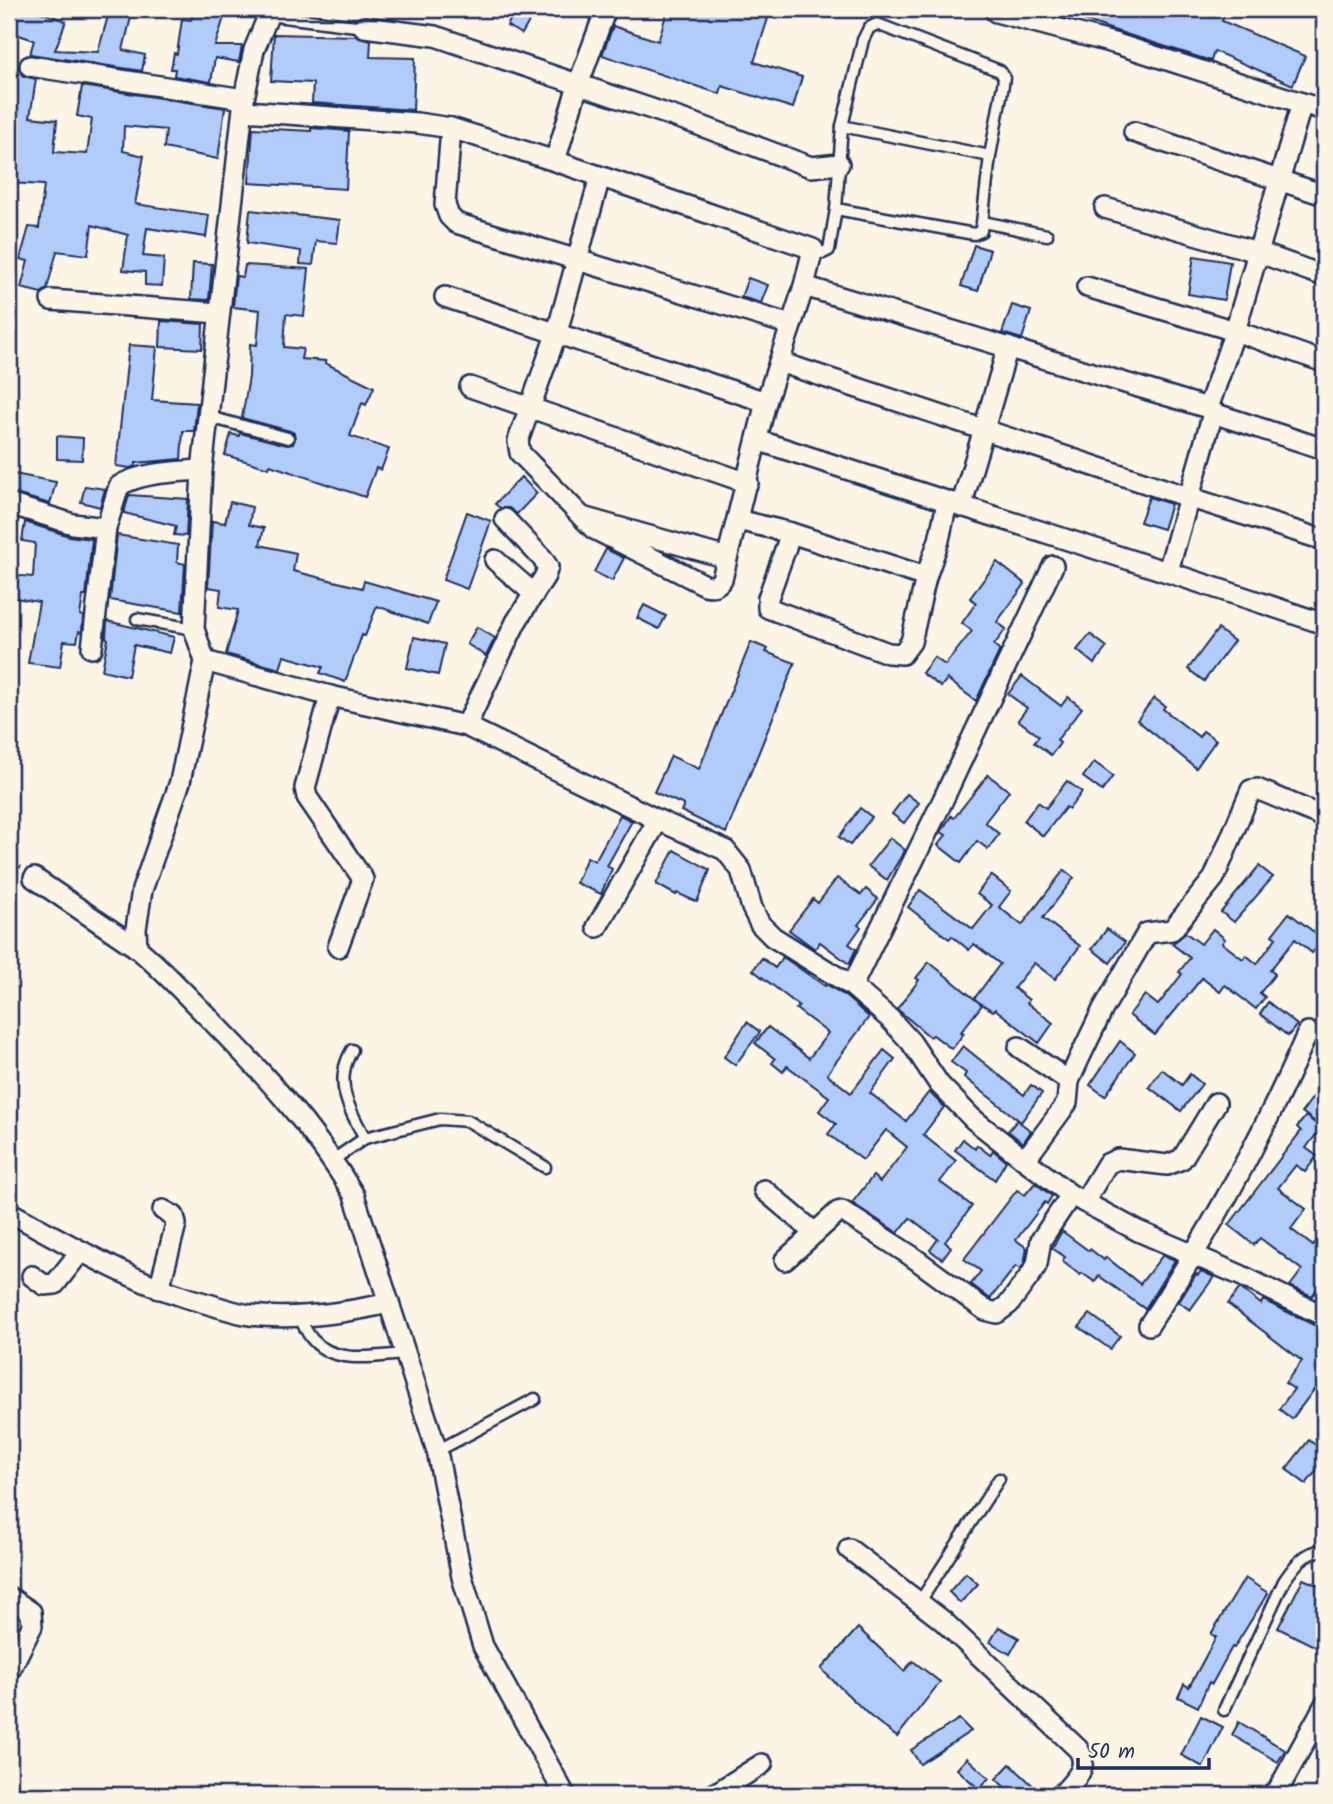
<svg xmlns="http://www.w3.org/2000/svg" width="1333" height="1804" viewBox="0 0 1333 1804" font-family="Kalam,sans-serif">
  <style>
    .building { fill: #b2ccfa; stroke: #1b2f5e; stroke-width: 2 }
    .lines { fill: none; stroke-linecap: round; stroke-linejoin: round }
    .lane-casing { stroke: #1b2f5e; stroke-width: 15 }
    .street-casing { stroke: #1b2f5e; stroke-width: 24 }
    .path { stroke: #1b2f5e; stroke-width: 3.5; stroke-dasharray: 2 5; stroke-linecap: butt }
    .lane { stroke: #fcf5e5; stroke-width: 10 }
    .street { stroke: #fcf5e5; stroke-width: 19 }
  </style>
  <rect width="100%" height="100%" fill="#fcf5e5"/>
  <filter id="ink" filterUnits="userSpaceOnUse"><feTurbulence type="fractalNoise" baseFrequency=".0143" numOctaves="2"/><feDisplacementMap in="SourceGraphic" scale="14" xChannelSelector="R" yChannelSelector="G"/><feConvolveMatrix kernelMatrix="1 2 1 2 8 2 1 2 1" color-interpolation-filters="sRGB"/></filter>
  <g filter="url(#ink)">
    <g class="building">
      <path d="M18,9H32L66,21L55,50L98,52L110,9H133L123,50L145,55L142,71L30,54L34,40L10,32Z"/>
      <path d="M194,9L226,11L215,46H242L239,62L215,58L211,82L174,76L175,69H171L174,53L177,54L182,19L191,20Z"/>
      <path d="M516,9H536L522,34L507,26Z"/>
      <path d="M668,9H771L754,62L802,77L793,108L722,86L720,94L602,55L613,26L658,41Z"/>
      <path d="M1058,9H1226L1222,21L1305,56L1293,85L1214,51L1211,61L1113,30L1058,11Z"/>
      <path d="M274,34L356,36L371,40L370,57L415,58L413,110L312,103L313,83L271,81Z"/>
      <path d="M9,65L18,67L23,76L36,79L30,117L57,120L54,152L87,154L92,119L77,116L82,86L225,108L218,159L164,148L166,130L124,126L123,151L144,156L135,204L209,215L206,237L147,228L143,256L164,258L162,286L145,285V272L123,270L128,235L92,225L88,255L57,251L47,289L41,293L21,288L28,261L20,259L29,227L39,228L44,185L9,183Z"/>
      <path d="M253,128L311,131V128L349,131L346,189L249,183Z"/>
      <path d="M250,210L340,220L337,243L316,241L313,265L300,264L301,251L247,243Z"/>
      <path d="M974,245L990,250L978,291L961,286Z"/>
      <path d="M1194,256L1230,262L1224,300L1188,294Z"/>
      <path d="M193,263L212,264L209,300L191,299Z"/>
      <path d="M245,265L309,269L304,316L286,314L284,347L303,349L301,359L326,361L325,363L374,387L366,405L362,403L350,436L389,449L381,470L376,468L365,497L270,465L269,468L225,455L231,434L239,436L240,433L287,445L293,444L295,439L294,433L290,431L242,418L249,377L250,344L257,345L260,310L233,307L236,276L243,277Z"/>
      <path d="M748,278L768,285L761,303L741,297Z"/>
      <path d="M1012,305L1031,311L1022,339L1002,333Z"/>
      <path d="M161,321L203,324L202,349L160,347Z"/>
      <path d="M129,345L157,347L152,400L197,403L194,431H183L181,459L136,463V466L130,468L116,466Z"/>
      <path d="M57,436L83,438L82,460L57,459Z"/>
      <path d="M9,473L56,482L50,504L9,492Z"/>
      <path d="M521,477L537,493L517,514L509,508H500L495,504Z"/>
      <path d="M85,486L105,489L100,507L81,502Z"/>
      <path d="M129,495L188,499L186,536L174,535L176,526L124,513Z"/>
      <path d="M1149,497L1171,504L1163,529L1140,522Z"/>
      <path d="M230,502L252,507L249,525L264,528L260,545L296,553L293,571L362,588L364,581L436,602L428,624L377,606L365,636L362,635L345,682L320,673L323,667L284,656L280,669L226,654L238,610L219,607L221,589L208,587L212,521L225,523Z"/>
      <path d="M467,512L491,521L467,589L443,580Z"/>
      <path d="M25,522L69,536L92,539L86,596H83L80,615L83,616L82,632L79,631L77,642L64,641L60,667L28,663L39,602L9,597V575L33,577L35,543L22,541Z"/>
      <path d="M117,535L178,545L177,562L185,564L182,612L110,600Z"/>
      <path d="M606,549L624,558L612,581L594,572Z"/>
      <path d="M997,562L1025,584L997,622L1006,629L994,645L1000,650L976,701L947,679L941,687L922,673L934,657L945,665L972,631L962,623L976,603L970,598Z"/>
      <path d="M644,605L666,616L659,629L637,618Z"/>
      <path d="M107,621L174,637L170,653L134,645L128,676L102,670L108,639L106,638Z"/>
      <path d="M477,627L495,638L486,656L467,644Z"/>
      <path d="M1218,629L1234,641L1204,681L1188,669Z"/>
      <path d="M1090,634L1107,647L1094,664L1077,650Z"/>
      <path d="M414,637L445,644L438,675L407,668Z"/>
      <path d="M751,642L768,649L766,652L795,663L726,833L681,811L684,805L654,792L671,756L699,769Z"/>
      <path d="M1022,676L1061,706L1068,697L1082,708L1057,740L1060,743L1051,755L1034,742L1039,736L1018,720L1027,708L1008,694Z"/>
      <path d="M1154,698L1165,706L1163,709L1199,737L1203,731L1216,740L1196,768L1137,720Z"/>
      <path d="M1094,762L1113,776L1102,791L1083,777Z"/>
      <path d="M988,775L1009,791L985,822L999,834L988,849L977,841L961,863L938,845L946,835L941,832L951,816L954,818Z"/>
      <path d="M1067,781L1082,792L1069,809L1066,807L1043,836L1024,821L1038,802L1046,808Z"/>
      <path d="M907,794L919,803L904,823L892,814Z"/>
      <path d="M860,808L872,817L850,845L839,837Z"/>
      <path d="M620,815L632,821L607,866L612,869L601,894L576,883L587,857L595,861Z"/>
      <path d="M890,838L905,850L887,880L868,866Z"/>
      <path d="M674,850L710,870L697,902L677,893L676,895L656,884Z"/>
      <path d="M1259,866L1273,877L1234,922L1221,912Z"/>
      <path d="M1064,870L1074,878L1043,918L1080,946L1055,979L1034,963L1014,988L1029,1000L1027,1003L1053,1023L1039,1043L995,1009L993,1011L974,999L1000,964L974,944L969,950L952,936L949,939L908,907L920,890L973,929L992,905L977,894L991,875L1011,891L999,907L1022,925Z"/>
      <path d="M837,878L861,895L866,889L878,899L858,925L861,927L849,944L856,949L849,964L820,942L815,949L789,930L813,899L818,903Z"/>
      <path d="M1289,913L1323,939L1312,953L1295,939L1270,970L1275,974L1260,993L1265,997L1256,1009L1225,985L1220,992L1202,978L1155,1035L1129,1015L1145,995L1158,1005L1182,974L1179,972L1190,958L1172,944L1186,933L1201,944L1213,929L1225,939L1222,943L1243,959L1246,955L1257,964L1276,938L1272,935Z"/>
      <path d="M1107,929L1125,942L1110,963L1092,949Z"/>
      <path d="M783,957L825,986L826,984L845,996L869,1017L827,1074L851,1093L884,1050L895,1059L870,1093L906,1121L929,1092L944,1107L923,1135L956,1161L940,1182L972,1206L945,1242L951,1247L942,1259L930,1250L938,1239L910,1218L898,1233L852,1203L873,1176L880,1182L907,1147L886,1130L863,1160L828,1134L836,1124L819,1111L829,1097L787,1066L783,1072L772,1063L775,1059L755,1043L768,1027L809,1058L828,1033L796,1009L799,1006L753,970L762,958L775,968Z"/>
      <path d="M929,962L982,1005L961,1032L964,1033L952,1049L933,1035L930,1037L897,1009L919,980L916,978Z"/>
      <path d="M1268,1002L1297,1025L1288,1036L1260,1014Z"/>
      <path d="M747,1022L760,1032L735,1065L724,1057Z"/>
      <path d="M1120,1041L1135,1053L1105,1096L1090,1085Z"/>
      <path d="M963,1046L1024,1095L1031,1085L1042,1093L1021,1122L964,1077L966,1073L951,1062Z"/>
      <path d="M1162,1069L1182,1085L1190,1074L1202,1084L1181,1111L1149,1087Z"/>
      <path d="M1324,1082V1110L1315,1122L1302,1112Z"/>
      <path d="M1306,1116L1321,1128L1306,1148L1317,1156L1305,1172L1296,1165L1278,1188L1306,1209L1291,1229L1313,1246L1324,1232V1294L1317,1289L1312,1296L1290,1286L1302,1270L1260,1238L1254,1245L1229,1225L1301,1131L1297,1127Z"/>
      <path d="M1017,1120L1031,1131L1023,1143L1008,1131Z"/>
      <path d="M963,1139L975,1149L977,1145L990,1155L993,1150L1006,1161L995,1180L955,1150Z"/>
      <path d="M1035,1183L1052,1196L1047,1204L1045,1202L1016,1240L1027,1248L1024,1264L1020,1269L1016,1266L990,1299L971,1284L981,1271L964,1259L1017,1190L1025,1195Z"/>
      <path d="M1062,1231L1089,1251L1090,1249L1104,1260L1106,1257L1140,1284L1163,1255L1175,1260L1145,1309L1099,1276L1095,1282L1082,1273L1080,1275L1062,1261L1065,1257L1052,1248Z"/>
      <path d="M1201,1271L1214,1277L1190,1310L1179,1302L1196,1274L1198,1275Z"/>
      <path d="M1240,1288L1261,1304L1263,1300L1324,1330V1393L1316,1387L1292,1419L1279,1409L1294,1389L1285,1383L1302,1361L1228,1304Z"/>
      <path d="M1090,1314L1120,1336L1110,1349L1079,1327Z"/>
      <path d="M1309,1440L1324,1452V1461L1306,1484L1286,1469Z"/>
      <path d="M966,1573L978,1584L960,1603L949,1592Z"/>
      <path d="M1245,1578L1268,1593L1234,1648L1232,1647L1212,1684L1209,1682L1198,1707L1178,1697L1184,1684L1189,1687L1216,1637L1211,1634Z"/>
      <path d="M1303,1579L1324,1588V1651L1278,1628Z"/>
      <path d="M999,1627L1019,1638L1010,1654L990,1642Z"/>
      <path d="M858,1628L904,1671L913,1661L940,1682L897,1737L870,1716L821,1669Z"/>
      <path d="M1201,1716L1223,1727L1203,1767L1181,1755Z"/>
      <path d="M959,1719L971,1731L920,1764L911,1750Z"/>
      <path d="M1239,1722L1285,1750L1278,1762L1232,1735Z"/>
      <path d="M967,1758L989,1778L979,1789L957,1769Z"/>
      <path d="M1010,1764L1043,1795H1013L996,1779Z"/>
    </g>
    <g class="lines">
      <g class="lane-casing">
        <g id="lane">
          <path d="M268,15L364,27"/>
          <path d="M842,126L990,156"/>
          <path d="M983,222L1047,235"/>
          <path d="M813,249L823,253L829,250L836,209L842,126L863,40L869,28L877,24L1000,71L1004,77L1003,85L990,156L981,231L974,234L836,209"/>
          <path d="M209,417L288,438"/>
          <path d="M137,619L194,629"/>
          <path d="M352,1050C333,1082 349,1109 365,1138"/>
          <path d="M333,1160L365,1138L440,1119L468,1121L545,1167"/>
          <path d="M299,1316C303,1324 307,1334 313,1340C335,1365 376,1356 405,1354"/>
          <path d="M437,1451L535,1399"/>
          <path d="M919,1603L999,1479"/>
          <path d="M1224,1710L1284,1581C1295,1565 1304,1552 1324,1550"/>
        </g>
      </g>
      <g class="street-casing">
        <g id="street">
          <path d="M271,9L254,50L244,99L202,470L194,629L205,661L180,782L142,890L136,929L137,948C161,968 181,990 203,1012C259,1068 313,1126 354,1195L437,1451L462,1577L483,1646L565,1795"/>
          <path d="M996,12L1117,44L1324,110"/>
          <path d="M364,27L435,36L696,124L811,167L839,164"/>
          <path d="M30,66L244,99"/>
          <path d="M244,111L417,123L451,128L555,161L813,249L804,286L1208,408L1213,413L1324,449"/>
          <path d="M451,128L445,205L449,216L456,223L791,325"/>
          <path d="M1134,132L1324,195"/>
          <path d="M555,161L578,85L606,9"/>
          <path d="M1105,208L1257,252L1324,276"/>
          <path d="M1087,287L1235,331L1324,362"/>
          <path d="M445,297L766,402"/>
          <path d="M51,300L218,313"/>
          <path d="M779,362L1188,497L1324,540"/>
          <path d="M470,387L748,483"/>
          <path d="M1208,408L1235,331L1302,103"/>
          <path d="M757,440C946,502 1136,560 1324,624"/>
          <path d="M9,504L73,524L106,528"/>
          <path d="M961,507L1008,347"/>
          <path d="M582,517L520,453L518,441L557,332L600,177"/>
          <path d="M738,520L791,533L926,577"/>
          <path d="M791,533L768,598V608L888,653L902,654L911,642L926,577L939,540L947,503"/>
          <path d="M727,558L582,517L594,529L705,585C713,587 717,586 722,579L766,402L804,286"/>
          <path d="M495,560L534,594"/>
          <path d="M1168,571L1213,413"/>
          <path d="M92,648L106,528L119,486C142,472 176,472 202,470"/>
          <path d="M205,661L330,696L466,726L658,820L725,850L741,870L752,908L760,924L773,937L852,986L890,1019L911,1042L939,1084L973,1119L1025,1160L1071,1195L1138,1231L1240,1275L1324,1316"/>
          <path d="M330,696L305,788L307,797L363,879L338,947"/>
          <path d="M466,726L516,622L545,576L548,567L543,559L505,519"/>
          <path d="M34,878L137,948"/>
          <path d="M597,927L658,820"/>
          <path d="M852,986L941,804L1053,566"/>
          <path d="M1019,1047L1069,1081"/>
          <path d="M1025,1160L1067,1103L1069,1081L1079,1059L1103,1009L1147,933L1172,930L1214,878L1251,790L1257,789L1324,817"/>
          <path d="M764,1190L815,1233"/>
          <path d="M1084,1202L1107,1164L1118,1159L1167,1165L1182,1159L1216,1103"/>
          <path d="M9,1212C74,1247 136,1285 208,1304C222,1308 236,1313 250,1315C296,1320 345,1313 389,1303"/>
          <path d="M785,1260L838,1212L842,1211L910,1255L985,1310L997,1313L1009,1304L1034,1270L1037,1264L1041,1240L1071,1195"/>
          <path d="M32,1276L44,1285L55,1284L81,1251"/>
          <path d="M159,1289L176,1224L174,1216L163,1210"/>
          <path d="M1149,1325C1210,1232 1264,1134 1308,1032"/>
          <path d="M849,1549L942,1620L1078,1749C1091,1767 1073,1782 1061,1795"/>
          <path d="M9,1597L31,1612L32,1626L9,1672"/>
          <path d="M713,1795L762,1764"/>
          <path d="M1271,1795L1277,1792L1324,1706"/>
        </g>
      </g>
      <path class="path" d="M9,857L21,868"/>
      <use href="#lane" class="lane"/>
      <use href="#street" class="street"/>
    </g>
  </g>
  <rect width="1333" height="1804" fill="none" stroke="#fcf5e5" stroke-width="35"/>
  <rect x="18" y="18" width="1298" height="1769" fill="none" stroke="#1b2f5e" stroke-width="2.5" filter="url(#ink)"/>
  <path d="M1078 1758v10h131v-10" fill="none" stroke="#1b2f5e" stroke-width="3.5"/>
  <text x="1088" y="1758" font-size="21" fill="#1b2f5e" stroke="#fcf5e5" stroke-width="5" paint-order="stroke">50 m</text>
</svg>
